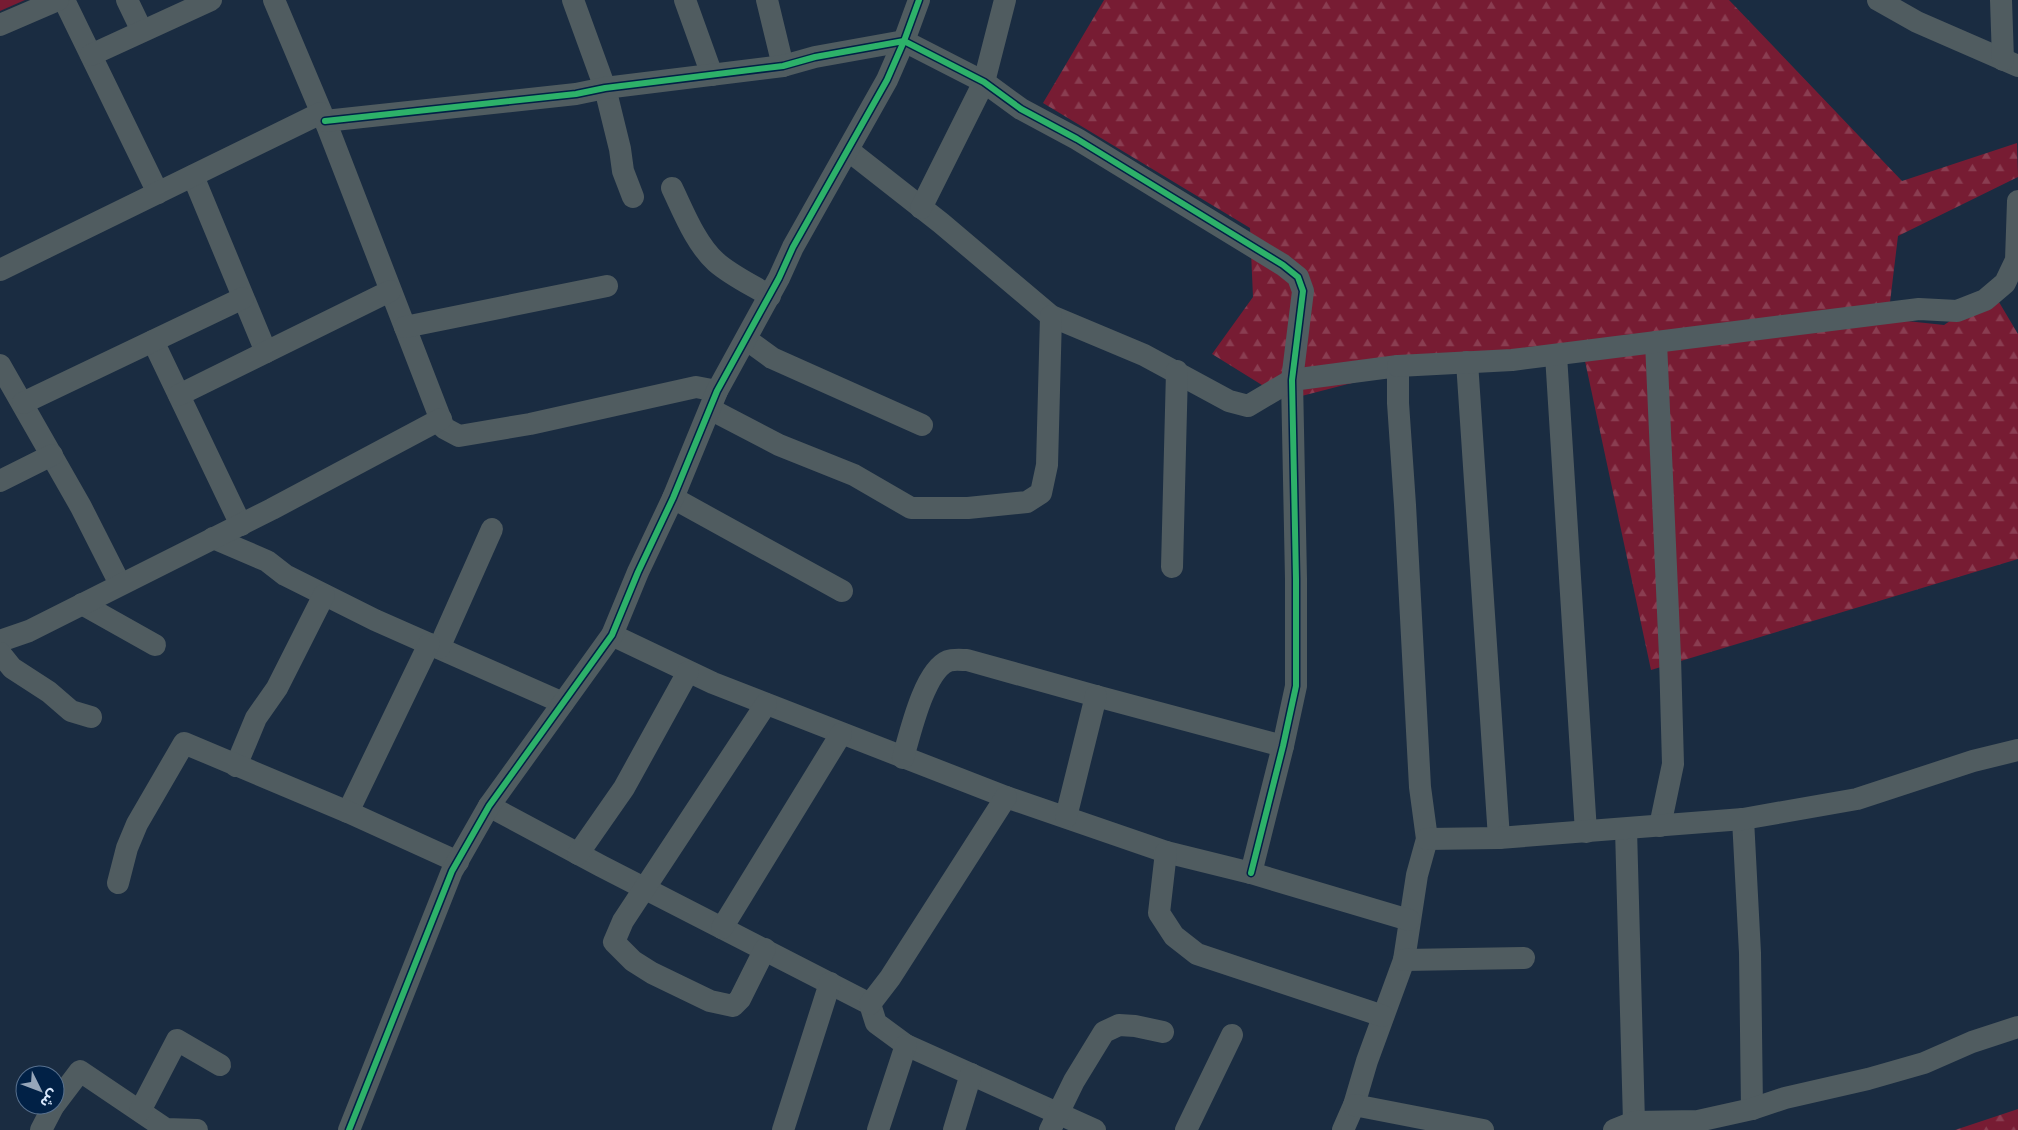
<svg xmlns="http://www.w3.org/2000/svg" width="2018" height="1130" viewBox="0 0 2018 1130" font-family="Manrope,'Noto Sans Arabic',sans-serif">
  <style>
    .green { fill: #771c33 }
    .forest { fill: url(#forest-firs) }
    .lines { fill: none; stroke-linecap: round; stroke-linejoin: round }
    .minor { stroke: #505c60; stroke-width: 22 }
    .cycleway-casing { stroke: #012146; stroke-width: 9 }
    .cycleway { stroke: #2db169; stroke-width: 6 }
  </style>
  <defs>
    <pattern id="forest-firs" width="22" height="20" patternUnits="userSpaceOnUse" patternTransform="scale(1.25)"><rect width="22" height="20" fill="#771c33"/><path d="M5 1l3.5 6h-7zM16 11l3.5 6h-7z" fill="#8a3d51"/></pattern>
  </defs>
  <rect width="100%" height="100%" fill="#1a2c41"/>
  <path class="green" d="M0,0H25L0,11Z"/>
  <g class="forest">
    <path d="M1104,0H1729L1902,181L2017,143L2018,177L1898,236L1888,319L1944,325L1993,292L2018,334V559L1651,670L1582,347L1449,358L1286,400L1212,354L1253,297L1250,228L1043,103Z"/>
    <path d="M2018,1109V1130H1955Z"/>
  </g>
  <g class="lines">
    <g class="minor">
      <path d="M64,0L158,193"/>
      <path d="M127,0L142,31"/>
      <path d="M274,0L328,128L444,428L459,436L530,424L696,387L717,391"/>
      <path d="M573,0L605,88L620,149L623,171L633,197"/>
      <path d="M685,0L712,75"/>
      <path d="M767,0L783,66"/>
      <path d="M1878,0L1917,22L2018,66"/>
      <path d="M2001,0L2003,60"/>
      <path d="M0,25L58,0"/>
      <path d="M91,55L211,0"/>
      <path d="M325,121L576,94L605,88L783,66L815,57L904,41L984,82L1021,109L1077,139L1283,265L1298,277L1303,291L1292,380L1296,579V686L1283,746L1251,873"/>
      <path d="M848,150L941,223L1051,316L1144,355L1229,401L1248,406L1292,380L1398,366V403L1405,505L1420,787L1427,839L1417,875L1404,960L1367,1061L1354,1105L1343,1130"/>
      <path d="M193,176L266,352"/>
      <path d="M672,188C684,213 696,244 716,262C732,276 752,285 770,296"/>
      <path d="M921,208L984,82L1005,0"/>
      <path d="M0,270L321,113"/>
      <path d="M405,327L607,286"/>
      <path d="M746,339L772,358L922,425"/>
      <path d="M153,341L241,525"/>
      <path d="M1656,342L1670,657L1673,764L1660,826"/>
      <path d="M1556,355L1586,832"/>
      <path d="M1467,362L1499,838"/>
      <path d="M0,365L81,507L120,584"/>
      <path d="M1398,366L1512,360L1919,309L1957,311L1985,300L2005,283L2016,260L2018,201"/>
      <path d="M179,395L390,291"/>
      <path d="M23,403L243,298"/>
      <path d="M710,409L779,445L854,475L911,508H968L1027,502L1041,493L1047,465L1051,316"/>
      <path d="M0,481L52,455"/>
      <path d="M673,498L842,591"/>
      <path d="M213,538L267,561L285,575L375,620L563,703"/>
      <path d="M1172,567L1177,371"/>
      <path d="M82,604L155,645"/>
      <path d="M612,635L713,683L1006,797L1166,852L1251,873L1409,920"/>
      <path d="M0,641L29,631L272,509L441,419"/>
      <path d="M439,648L492,529"/>
      <path d="M0,653L12,668L49,692L71,711L91,717"/>
      <path d="M903,758C910,734 924,671 948,661C953,659 962,660 967,660L1096,696L1283,746"/>
      <path d="M236,766L256,718L277,688L324,595"/>
      <path d="M489,806L601,866L870,1004L876,1023L906,1045L1095,1130"/>
      <path d="M348,812L429,644"/>
      <path d="M1066,817L1096,696"/>
      <path d="M1743,819L1750,953L1752,1109"/>
      <path d="M1626,829L1634,1122"/>
      <path d="M1427,839L1499,838L1743,819L1857,799L1973,761L2018,750"/>
      <path d="M1166,852L1159,913L1174,936L1197,954L1383,1016"/>
      <path d="M578,854L624,788L688,672"/>
      <path d="M118,883L127,848L137,824L184,743L348,812L458,862"/>
      <path d="M722,928L841,734"/>
      <path d="M765,949L740,999L733,1006L710,1001L652,973L633,961L614,942L623,921L766,704"/>
      <path d="M1404,960L1524,958"/>
      <path d="M870,1004L890,978L1006,797"/>
      <path d="M55,1104L80,1071L166,1129L197,1130"/>
      <path d="M1354,1105L1483,1130"/>
      <path d="M140,1111L177,1040L220,1065"/>
      <path d="M41,1130L54,1105"/>
      <path d="M349,1130L452,871L489,806L612,635L638,572L673,498L717,391L779,278L793,247L887,80L904,41L919,0"/>
      <path d="M783,1130L830,983"/>
      <path d="M878,1130L906,1045"/>
      <path d="M954,1130L971,1074"/>
      <path d="M1050,1130L1074,1081L1104,1032L1119,1025L1135,1026L1163,1032"/>
      <path d="M1186,1130L1232,1035"/>
      <path d="M1614,1130L1634,1122L1698,1121L1752,1109L1785,1098L1868,1079L1924,1063L1972,1042L2018,1027"/>
    </g>
    <g class="cycleway-casing">
      <g id="cycleway">
        <path d="M325,121L576,94L605,88L783,66L815,57L904,41L984,82L1021,109L1077,139L1283,265L1298,277L1303,291L1292,380L1296,579V686L1283,746L1251,873"/>
        <path d="M349,1130L452,871L489,806L612,635L638,572L673,498L717,391L779,278L793,247L887,80L904,41L919,0"/>
      </g>
    </g>
    <use href="#cycleway" class="cycleway"/>
  </g>
  <g transform="translate(40 1090) rotate(132)"><circle r="24" fill="#012146" stroke="#57708e"/>
  <path d="M0-4L9 19L0 12L-9 19Z" fill="#96a6ba"/>
  <text y="-8" font-size="14" font-weight="bold" text-anchor="middle" fill="#d8e7fb">ش</text>
  </g>
</svg>
